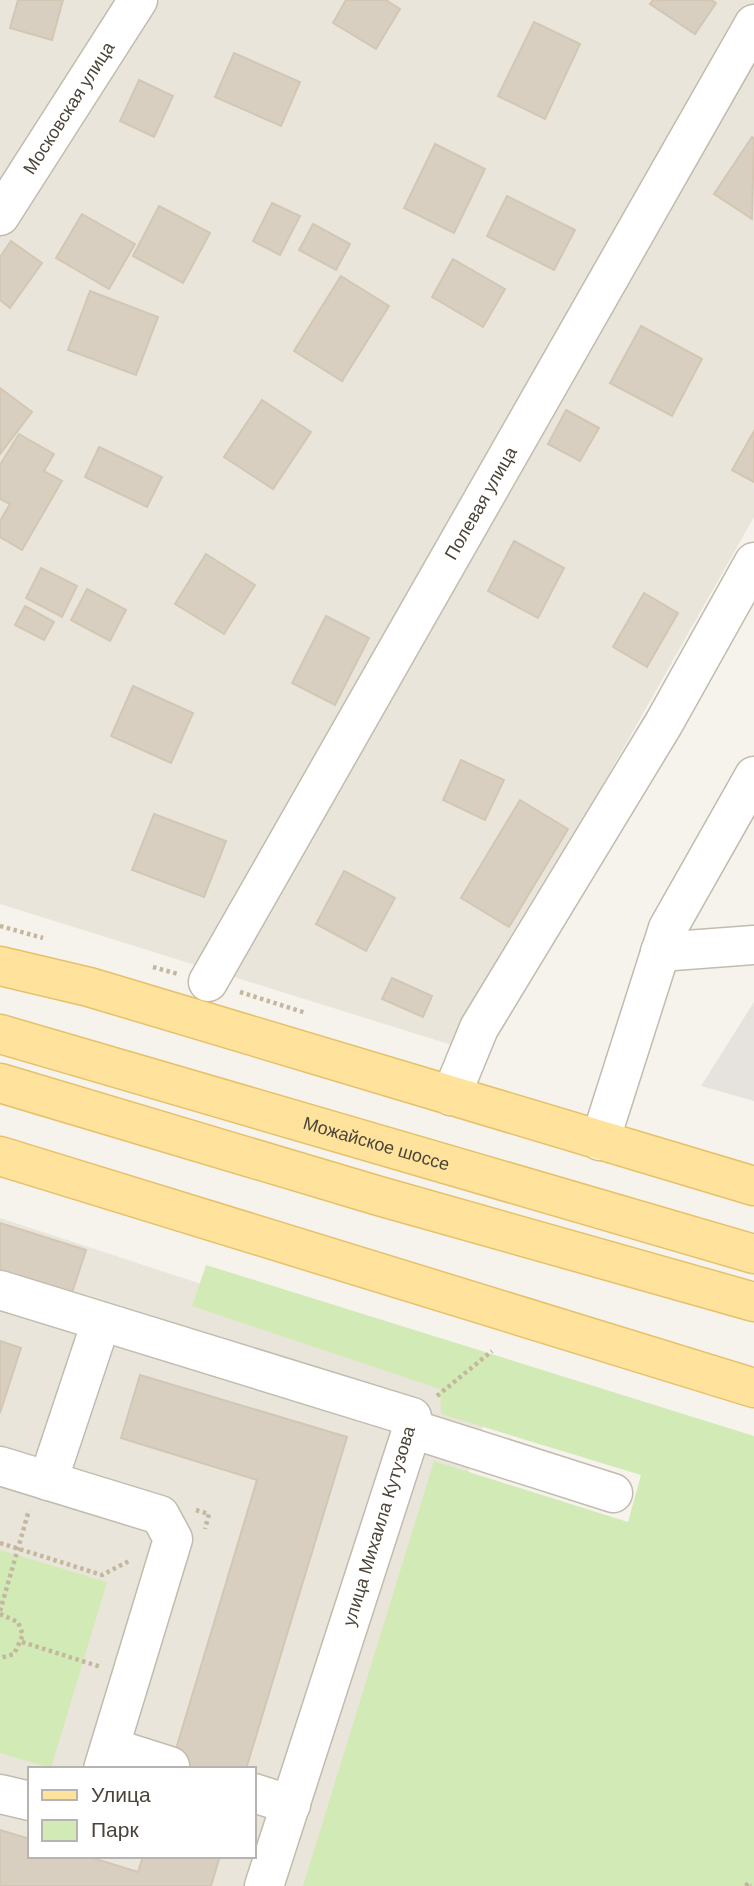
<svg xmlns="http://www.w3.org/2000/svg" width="754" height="1886" viewBox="0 0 754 1886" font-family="'DM Sans',sans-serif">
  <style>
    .residential { fill: #eae5da; fill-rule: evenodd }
    .industrial { fill: #e6e2dd }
    .green { fill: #d2eab5 }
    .building { fill: #d8cfc1; stroke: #d3c7b4; stroke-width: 2 }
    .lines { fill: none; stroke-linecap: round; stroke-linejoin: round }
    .minor-casing { stroke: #c2bbae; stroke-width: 41 }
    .major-casing { stroke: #e6c16a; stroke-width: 41 }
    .path { stroke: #c4b79f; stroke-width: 4.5; stroke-dasharray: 3.5 3.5; stroke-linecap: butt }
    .minor { stroke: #fff; stroke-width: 38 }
    .major { stroke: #ffe39c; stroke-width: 38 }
    .labels { text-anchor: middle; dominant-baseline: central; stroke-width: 5; stroke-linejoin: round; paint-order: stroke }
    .street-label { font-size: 18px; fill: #4b4439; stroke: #fff }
  </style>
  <rect width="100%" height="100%" fill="#f6f3ec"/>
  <g class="residential">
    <path d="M0,0H754V517L455,1046L0,904Z"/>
    <path d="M0,1218L497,1381L340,1886H0ZM30,1769H254V1856H30Z"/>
  </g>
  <path class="industrial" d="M754,1002V1101L701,1086Z"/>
  <g class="green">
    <path d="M206,1265L754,1436V1886H303L434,1461L628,1522L641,1475L441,1414L440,1389L192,1306Z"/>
    <path d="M0,1550L107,1582L51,1768L0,1753Z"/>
  </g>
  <g class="building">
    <path d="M18,0H63L52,40L10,28Z"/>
    <path d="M346,0H386L400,9L376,49L333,23Z"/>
    <path d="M653,0H711L716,3L695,34L650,4Z"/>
    <path d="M534,22L580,44L545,119L498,96Z"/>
    <path d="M234,53L300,82L281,126L215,97Z"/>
    <path d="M139,80L173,96L154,137L120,121Z"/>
    <path d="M752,137L754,139L752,219L714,194Z"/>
    <path d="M435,144L485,169L454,233L404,208Z"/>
    <path d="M507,196L575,230L554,270L487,236Z"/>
    <path d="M272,203L300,216L280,255L253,241Z"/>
    <path d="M159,206L210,233L183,283L133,256Z"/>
    <path d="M82,214L135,244L109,289L56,258Z"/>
    <path d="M313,224L350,244L336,270L299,250Z"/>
    <path d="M11,241L42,263L10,308L0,300V257Z"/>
    <path d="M453,259L505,289L483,327L432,297Z"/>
    <path d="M341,276L389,306L342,381L294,351Z"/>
    <path d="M90,291L158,317L136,375L68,350Z"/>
    <path d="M641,326L702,359L672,416L610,383Z"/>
    <path d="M0,388L32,412L0,454Z"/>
    <path d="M262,400L311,432L273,489L224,457Z"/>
    <path d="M566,410L599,428L580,461L548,444Z"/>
    <path d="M754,431V482L732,470Z"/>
    <path d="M19,434L54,454L44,471L62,481L22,550L0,537V521L10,504L0,499V465Z"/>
    <path d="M99,447L162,477L147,507L85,477Z"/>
    <path d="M514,541L564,568L538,618L488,591Z"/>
    <path d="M206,554L255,585L224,634L175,604Z"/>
    <path d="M41,568L77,586L62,617L26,598Z"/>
    <path d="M87,589L126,610L110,641L71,620Z"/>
    <path d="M644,593L678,613L647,667L613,647Z"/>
    <path d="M25,606L54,622L44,640L15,625Z"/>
    <path d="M326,616L369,638L335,705L292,683Z"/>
    <path d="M133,686L193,713L171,763L111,736Z"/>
    <path d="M461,760L504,780L485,820L443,800Z"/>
    <path d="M520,800L568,829L509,927L461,898Z"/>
    <path d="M154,814L226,841L204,897L132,870Z"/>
    <path d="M344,871L395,898L366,951L316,924Z"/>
    <path d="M392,978L432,996L423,1017L382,999Z"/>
    <path d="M0,1223L86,1250L67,1308L0,1286Z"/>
    <path d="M0,1341L21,1348L0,1413Z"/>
    <path d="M140,1375L347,1437L246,1769H170L257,1480L121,1438Z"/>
    <path d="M0,1830L30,1839V1856H86L138,1872L143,1856H220L211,1886H0Z"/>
  </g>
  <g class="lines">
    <g class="minor-casing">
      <g id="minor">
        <path id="s1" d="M0,216L138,0"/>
        <path d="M660,952L754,945"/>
        <path id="s2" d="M208,982L754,24"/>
        <path d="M451,1096L479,1028L664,723L754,562"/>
        <path d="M600,1141L668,928L754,776"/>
        <path d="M0,1290L412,1417V1429L264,1886"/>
        <path d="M412,1429L613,1493"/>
        <path d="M0,1466L160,1515L173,1539L103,1769"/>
        <path d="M48,1481L101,1322"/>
        <path d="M110,1747L170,1766"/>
        <path d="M254,1793L291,1805"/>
        <path d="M0,1794L30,1801"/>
      </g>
    </g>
    <g class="major-casing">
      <g id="major">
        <path d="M0,966L89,987L754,1186"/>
        <path id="s3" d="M0,1034L754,1254"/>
        <path d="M0,1083L379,1196L754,1302"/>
        <path d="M0,1156L754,1388"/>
      </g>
    </g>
    <g class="path">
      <path d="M0,926L43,938"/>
      <path d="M153,967L178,974"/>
      <path d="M240,992L306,1013"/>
      <path d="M437,1396L492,1351"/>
      <path d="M196,1510L209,1514L205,1529"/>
      <path d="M0,1543L102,1575L131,1560"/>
      <path d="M0,1611L29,1510"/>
      <path d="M0,1614L18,1622L23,1635L14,1654L0,1658"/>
      <path d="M22,1642L101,1667"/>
      <path d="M746,1886L748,1883L751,1886"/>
    </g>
    <use href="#minor" class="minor"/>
    <use href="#major" class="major"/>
  </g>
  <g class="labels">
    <g class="street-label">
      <text stroke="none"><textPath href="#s1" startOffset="128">Московская улица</textPath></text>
      <text stroke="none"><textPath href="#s2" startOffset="551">Полевая улица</textPath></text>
      <text stroke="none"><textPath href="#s3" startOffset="392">Можайское шоссе</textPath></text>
      <text transform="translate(379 1526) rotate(-73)">улица Михаила Кутузова</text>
    </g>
  </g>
  <rect x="28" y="1767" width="228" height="91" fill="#ffffff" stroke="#b7b4b0" stroke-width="2"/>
  <rect x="42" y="1790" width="35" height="10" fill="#ffe39c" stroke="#b7b4b0" stroke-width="2"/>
  <text x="91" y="1802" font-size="21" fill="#4b4439">Улица</text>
  <rect x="42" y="1820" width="35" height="21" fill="#d2eab5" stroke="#b7b4b0" stroke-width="2"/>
  <text x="91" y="1837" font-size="21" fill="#4b4439">Парк</text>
</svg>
